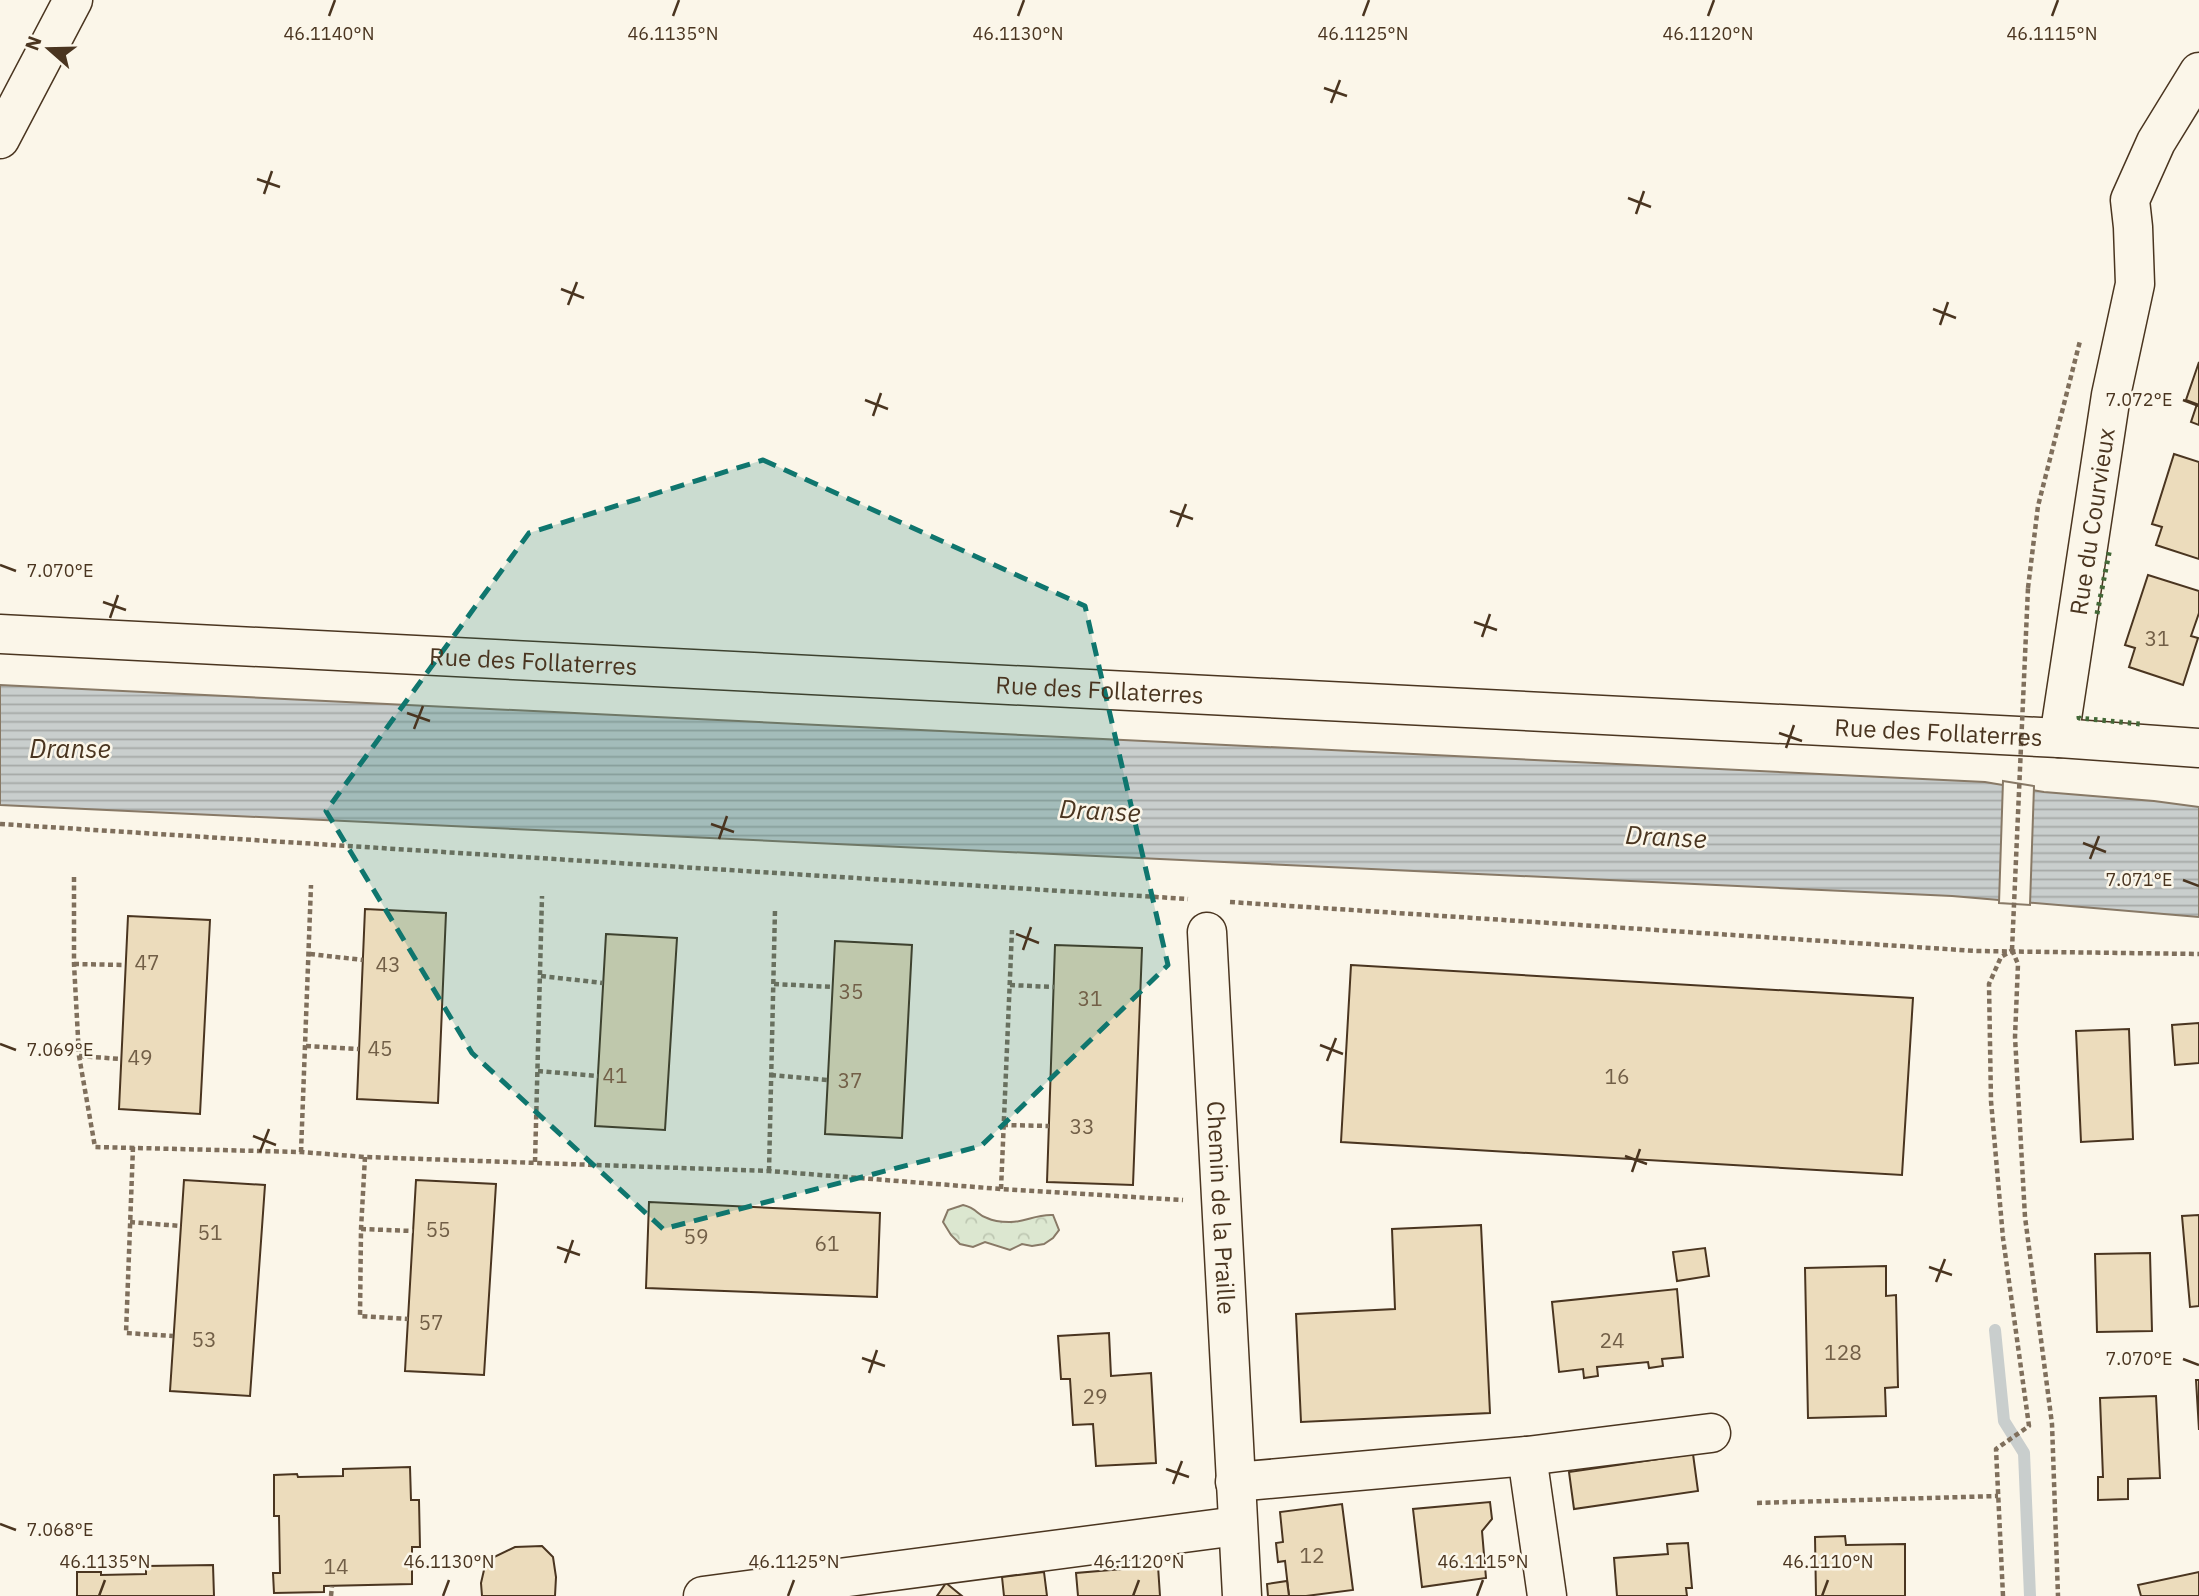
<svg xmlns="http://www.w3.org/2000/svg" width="2199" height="1596" viewBox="0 0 2199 1596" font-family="'IBM Plex Sans',sans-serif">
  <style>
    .park { fill: url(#park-crowns); stroke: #887966; stroke-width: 2 }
    .water { fill: url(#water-rules); stroke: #887966; stroke-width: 2 }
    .pier { fill: #fbf6e9; stroke: #887966; stroke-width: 2 }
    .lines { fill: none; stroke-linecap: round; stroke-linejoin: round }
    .stream { stroke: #c9cecd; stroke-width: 12 }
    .building { fill: #ecdcbc; stroke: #4a3520; stroke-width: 2 }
    .minor-casing { stroke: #4a3520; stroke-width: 41 }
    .path { stroke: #7f6f5c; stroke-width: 4.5; stroke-dasharray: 5 3.5; stroke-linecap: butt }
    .minor { stroke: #fbf6e9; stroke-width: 38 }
    .path-bridge { stroke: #7f6f5c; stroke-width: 4.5; stroke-dasharray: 5 3.5; stroke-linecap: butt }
    .hedge { stroke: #436837; stroke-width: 5; stroke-dasharray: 3.5 5; stroke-linecap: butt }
    .marked { fill: #0f766e; fill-opacity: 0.2; stroke: #0f766e; stroke-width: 5; stroke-dasharray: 14 9; stroke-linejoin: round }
    .ticks { fill: none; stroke: #4a3520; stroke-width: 2.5 }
    .labels { text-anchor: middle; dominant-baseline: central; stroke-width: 5; stroke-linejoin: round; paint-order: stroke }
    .number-label { font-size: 21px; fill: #725f47 }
    .street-label { font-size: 24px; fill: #4a3520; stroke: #fbf6e9 }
    .water-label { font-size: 26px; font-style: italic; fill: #4a3520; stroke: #fbf6e9 }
    .ticks-label { font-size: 18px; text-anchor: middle; fill: #4a3520; stroke: #fbf6e9; stroke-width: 5; stroke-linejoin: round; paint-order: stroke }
  </style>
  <defs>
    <pattern id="park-crowns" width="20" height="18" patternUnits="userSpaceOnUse" patternTransform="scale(1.75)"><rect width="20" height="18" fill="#dce7d0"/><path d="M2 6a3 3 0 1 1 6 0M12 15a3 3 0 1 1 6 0" fill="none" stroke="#bec7b2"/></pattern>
    <pattern id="water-rules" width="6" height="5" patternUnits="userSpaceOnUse" patternTransform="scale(1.75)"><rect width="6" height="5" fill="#c9cecd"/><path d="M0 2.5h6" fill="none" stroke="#a5a8a6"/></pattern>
  </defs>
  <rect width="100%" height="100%" fill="#fbf6e9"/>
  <path class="park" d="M963,1205C977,1208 977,1215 987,1218C993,1221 1003,1222 1009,1222C1024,1223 1035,1214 1053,1215L1059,1230L1053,1238L1044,1244L1032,1246L1022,1244L1010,1250L985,1242L973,1247L960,1244L951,1235L943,1222L948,1210Z"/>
  <path class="water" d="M0,685L1985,782L2044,792L2154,801L2199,807V917L1952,896L0,805Z"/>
  <path class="pier" d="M2003,781L2034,786L2030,905L1999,903Z"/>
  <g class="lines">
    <path class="stream" d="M1995,1330L2004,1421L2024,1453L2030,1596"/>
  </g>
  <g class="building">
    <path d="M2199,362V425L2191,422L2197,404L2186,400Z"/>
    <path d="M2174,454L2199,462V559L2156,545L2162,527L2152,524Z"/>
    <path d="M2148,575L2199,591V613L2191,636L2198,638L2183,685L2129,667L2135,648L2125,645Z"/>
    <path d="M365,909L446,913L438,1103L357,1099Z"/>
    <path d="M128,916L210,920L200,1114L119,1109Z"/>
    <path d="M606,934L677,938L665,1130L595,1126Z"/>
    <path d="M835,941L912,945L902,1138L825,1134Z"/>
    <path d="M1055,945L1142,948L1133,1185L1047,1182Z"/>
    <path d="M1351,965L1913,998L1902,1175L1341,1142Z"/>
    <path d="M2199,1023V1063L2175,1065L2172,1025Z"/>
    <path d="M2129,1029L2133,1139L2081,1142L2076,1031Z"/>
    <path d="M184,1180L265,1185L250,1396L170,1391Z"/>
    <path d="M416,1180L496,1184L484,1375L405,1371Z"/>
    <path d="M649,1202L880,1213L877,1297L646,1288Z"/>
    <path d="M2199,1215V1306L2190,1307L2182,1216Z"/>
    <path d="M1481,1225L1490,1413L1301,1422L1296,1314L1395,1309L1392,1229Z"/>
    <path d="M1705,1248L1709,1276L1677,1281L1673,1252Z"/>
    <path d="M2150,1253L2152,1331L2097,1332L2095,1254Z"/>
    <path d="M1886,1266V1296L1896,1295L1898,1387L1885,1388L1886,1416L1808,1418L1805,1268Z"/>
    <path d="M1677,1289L1683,1357L1662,1359L1663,1366L1649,1368L1648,1362L1597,1367L1598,1376L1584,1378L1583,1369L1559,1372L1552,1302Z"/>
    <path d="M1109,1333L1111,1376L1151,1373L1156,1463L1096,1466L1093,1424L1073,1425L1070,1379H1061L1058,1336Z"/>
    <path d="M2196,1380H2199V1430Z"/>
    <path d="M2156,1396L2160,1478L2128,1479V1499L2098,1500V1477H2103L2100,1398Z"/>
    <path d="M1693,1454L1698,1491L1574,1509L1569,1472Z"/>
    <path d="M410,1467L411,1500H419L420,1547H412V1584L324,1586V1592L274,1593L273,1573H280L279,1516H274V1475L297,1474L298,1477L343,1476V1469Z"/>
    <path d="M1490,1502L1492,1519L1482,1531L1486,1578L1422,1587L1413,1509Z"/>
    <path d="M1342,1504L1353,1590L1306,1596H1289L1285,1561L1278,1562L1276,1543L1283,1542L1280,1512Z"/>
    <path d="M1845,1536L1846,1545L1905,1544V1596H1816L1815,1537Z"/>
    <path d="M1688,1543L1692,1588H1686L1687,1596H1617L1614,1558L1668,1554L1667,1544Z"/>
    <path d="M542,1546L553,1557L556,1577L555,1596H482L481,1583L484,1570L492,1558L515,1547Z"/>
    <path d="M213,1565L214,1596H77V1572H101V1575L146,1574V1566Z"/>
    <path d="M1158,1566L1160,1596H1078L1076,1573Z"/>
    <path d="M1044,1572L1047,1596H1004L1002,1577Z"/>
    <path d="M2199,1572V1596H2141L2138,1585Z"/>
    <path d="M1287,1581L1289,1596H1268L1267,1584Z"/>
    <path d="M946,1583L962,1596H937Z"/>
  </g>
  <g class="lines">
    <g class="minor-casing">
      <g id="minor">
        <path d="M0,139L73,0"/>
        <path id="s1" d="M0,634L2059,738L2199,748"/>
        <path id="s2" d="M2059,738L2111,395L2135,284L2133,227L2130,200L2156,142L2199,72"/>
        <path id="s3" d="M1207,932L1242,1596"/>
        <path d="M1527,1456L1547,1596"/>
        <path d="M1235,1482L1527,1456L1711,1433"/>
        <path d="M703,1596L1237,1526"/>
      </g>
    </g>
    <g class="path">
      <path d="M2028,588L2038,506L2080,341"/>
      <path d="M0,824L1188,899"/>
      <path d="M74,877V964L79,1056L95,1147L301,1152L365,1157L769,1171L1001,1189L1183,1200"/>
      <path d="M1230,902L1976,951L2199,954"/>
      <path d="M2012,950L2018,964L2015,1037L2025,1217L2052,1424L2058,1596"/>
      <path d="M310,954L363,960"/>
      <path d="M74,964L125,965"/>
      <path d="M541,976L603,983"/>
      <path d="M774,984L833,987"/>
      <path d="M1010,985L1054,987"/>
      <path d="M306,1046L359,1049"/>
      <path d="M79,1056L121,1059"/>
      <path d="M538,1071L598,1076"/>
      <path d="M771,1075L828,1080"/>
      <path d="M1003,1125L1049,1126"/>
      <path d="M133,1147L126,1333L173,1336"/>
      <path d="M301,1152L311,885"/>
      <path d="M365,1157L361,1229L360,1316L408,1319"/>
      <path d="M535,1162L542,896"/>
      <path d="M769,1171L775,910"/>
      <path d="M1001,1189L1012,930"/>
      <path d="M130,1222L181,1226"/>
      <path d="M361,1229L413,1231"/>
      <path d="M1757,1503L1998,1496"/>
      <path d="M331,1596L332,1586"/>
      <path d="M2003,1596L1996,1449L2029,1426L2003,1238L1991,1101L1989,984L2001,957L2011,951"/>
    </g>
    <use href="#minor" class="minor"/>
    <path class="path-bridge" d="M2012,950L2028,588"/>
    <g class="hedge">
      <path d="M2097,614L2110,548"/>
      <path d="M2079,716V718L2140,724"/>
    </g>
  </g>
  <path class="marked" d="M763,460L1085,606L1168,965L981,1146L663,1229L472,1053L326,811L529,533Z"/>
  <path class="ticks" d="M329,16L335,0M673,16L679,0M1018,16L1024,0M1363,16L1369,0M1708,16L1714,0M2052,16L2058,0M1324,88L1347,96M1331,103L1340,80M257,179L280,187M264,194L272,171M1628,198L1651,207M1636,214L1644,191M561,289L584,298M568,305L577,282M1933,309L1956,318M1940,325L1948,302M865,400L888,409M2183,400L2199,406M873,416L881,393M1170,511L1193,519M1177,527L1186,504M0,565L16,571M103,602L126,610M110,618L118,595M1474,622L1497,630M1482,637L1490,614M407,713L430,721M414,729L423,706M1779,733L1802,741M1786,748L1794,725M711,824L734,832M719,839L727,816M2083,843L2106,852M2090,859L2099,836M2183,880L2199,886M1016,934L1039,943M1023,950L1031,927M0,1044L16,1050M1320,1045L1343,1054M1327,1061L1336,1038M253,1136L276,1145M260,1152L269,1129M1625,1156L1647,1164M1632,1172L1640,1149M557,1247L580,1255M565,1263L573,1240M1929,1267L1952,1275M1936,1282L1945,1259M862,1358L885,1366M2183,1359L2199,1365M869,1373L877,1350M1166,1469L1189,1477M1173,1484L1182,1461M0,1524L16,1530M99,1596L105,1580M443,1596L449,1580M788,1596L794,1580M1133,1596L1139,1580M1477,1596L1483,1580M1822,1596L1828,1580"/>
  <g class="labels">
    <g class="number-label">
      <text x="2157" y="638">31</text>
      <text x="147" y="962">47</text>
      <text x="388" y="964">43</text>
      <text x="851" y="991">35</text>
      <text x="1090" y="998">31</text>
      <text x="380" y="1048">45</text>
      <text x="140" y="1057">49</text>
      <text x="615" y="1075">41</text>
      <text x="1617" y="1076">16</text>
      <text x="850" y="1080">37</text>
      <text x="1082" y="1126">33</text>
      <text x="438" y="1229">55</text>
      <text x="210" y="1232">51</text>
      <text x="696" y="1236">59</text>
      <text x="827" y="1243">61</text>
      <text x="431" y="1322">57</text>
      <text x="204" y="1339">53</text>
      <text x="1612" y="1340">24</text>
      <text x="1843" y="1352">128</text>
      <text x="1095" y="1396">29</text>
      <text x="1312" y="1555">12</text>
      <text x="336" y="1566">14</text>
    </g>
    <g class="street-label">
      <text stroke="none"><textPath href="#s2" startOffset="219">Rue du Courvieux</textPath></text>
      <text stroke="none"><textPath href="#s1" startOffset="534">Rue des Follaterres</textPath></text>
      <text stroke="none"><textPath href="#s1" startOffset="1101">Rue des Follaterres</textPath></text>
      <text stroke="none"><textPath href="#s1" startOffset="1941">Rue des Follaterres</textPath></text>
      <text stroke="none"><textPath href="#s3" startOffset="276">Chemin de la Praille</textPath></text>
    </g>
    <g class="water-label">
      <text x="70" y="748">Dranse</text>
      <text transform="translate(1100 810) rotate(3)">Dranse</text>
      <text transform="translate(1666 836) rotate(3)">Dranse</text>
    </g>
  </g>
  <g class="ticks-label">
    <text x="329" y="40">46.1140°N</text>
    <text x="673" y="40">46.1135°N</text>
    <text x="1018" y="40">46.1130°N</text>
    <text x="1363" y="40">46.1125°N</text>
    <text x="1708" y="40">46.1120°N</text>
    <text x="2052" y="40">46.1115°N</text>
    <text x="2139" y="406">7.072°E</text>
    <text x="60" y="577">7.070°E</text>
    <text x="2139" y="886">7.071°E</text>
    <text x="60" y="1056">7.069°E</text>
    <text x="2139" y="1365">7.070°E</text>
    <text x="60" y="1536">7.068°E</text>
    <text x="105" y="1568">46.1135°N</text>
    <text x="449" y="1568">46.1130°N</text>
    <text x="794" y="1568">46.1125°N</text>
    <text x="1139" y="1568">46.1120°N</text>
    <text x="1483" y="1568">46.1115°N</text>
    <text x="1828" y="1568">46.1110°N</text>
  </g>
  <g transform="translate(49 49) rotate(290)" stroke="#fbf6e9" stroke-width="5" paint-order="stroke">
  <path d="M0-5L12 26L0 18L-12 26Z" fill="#4a3520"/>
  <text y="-10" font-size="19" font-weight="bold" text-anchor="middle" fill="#4a3520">N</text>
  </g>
</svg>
